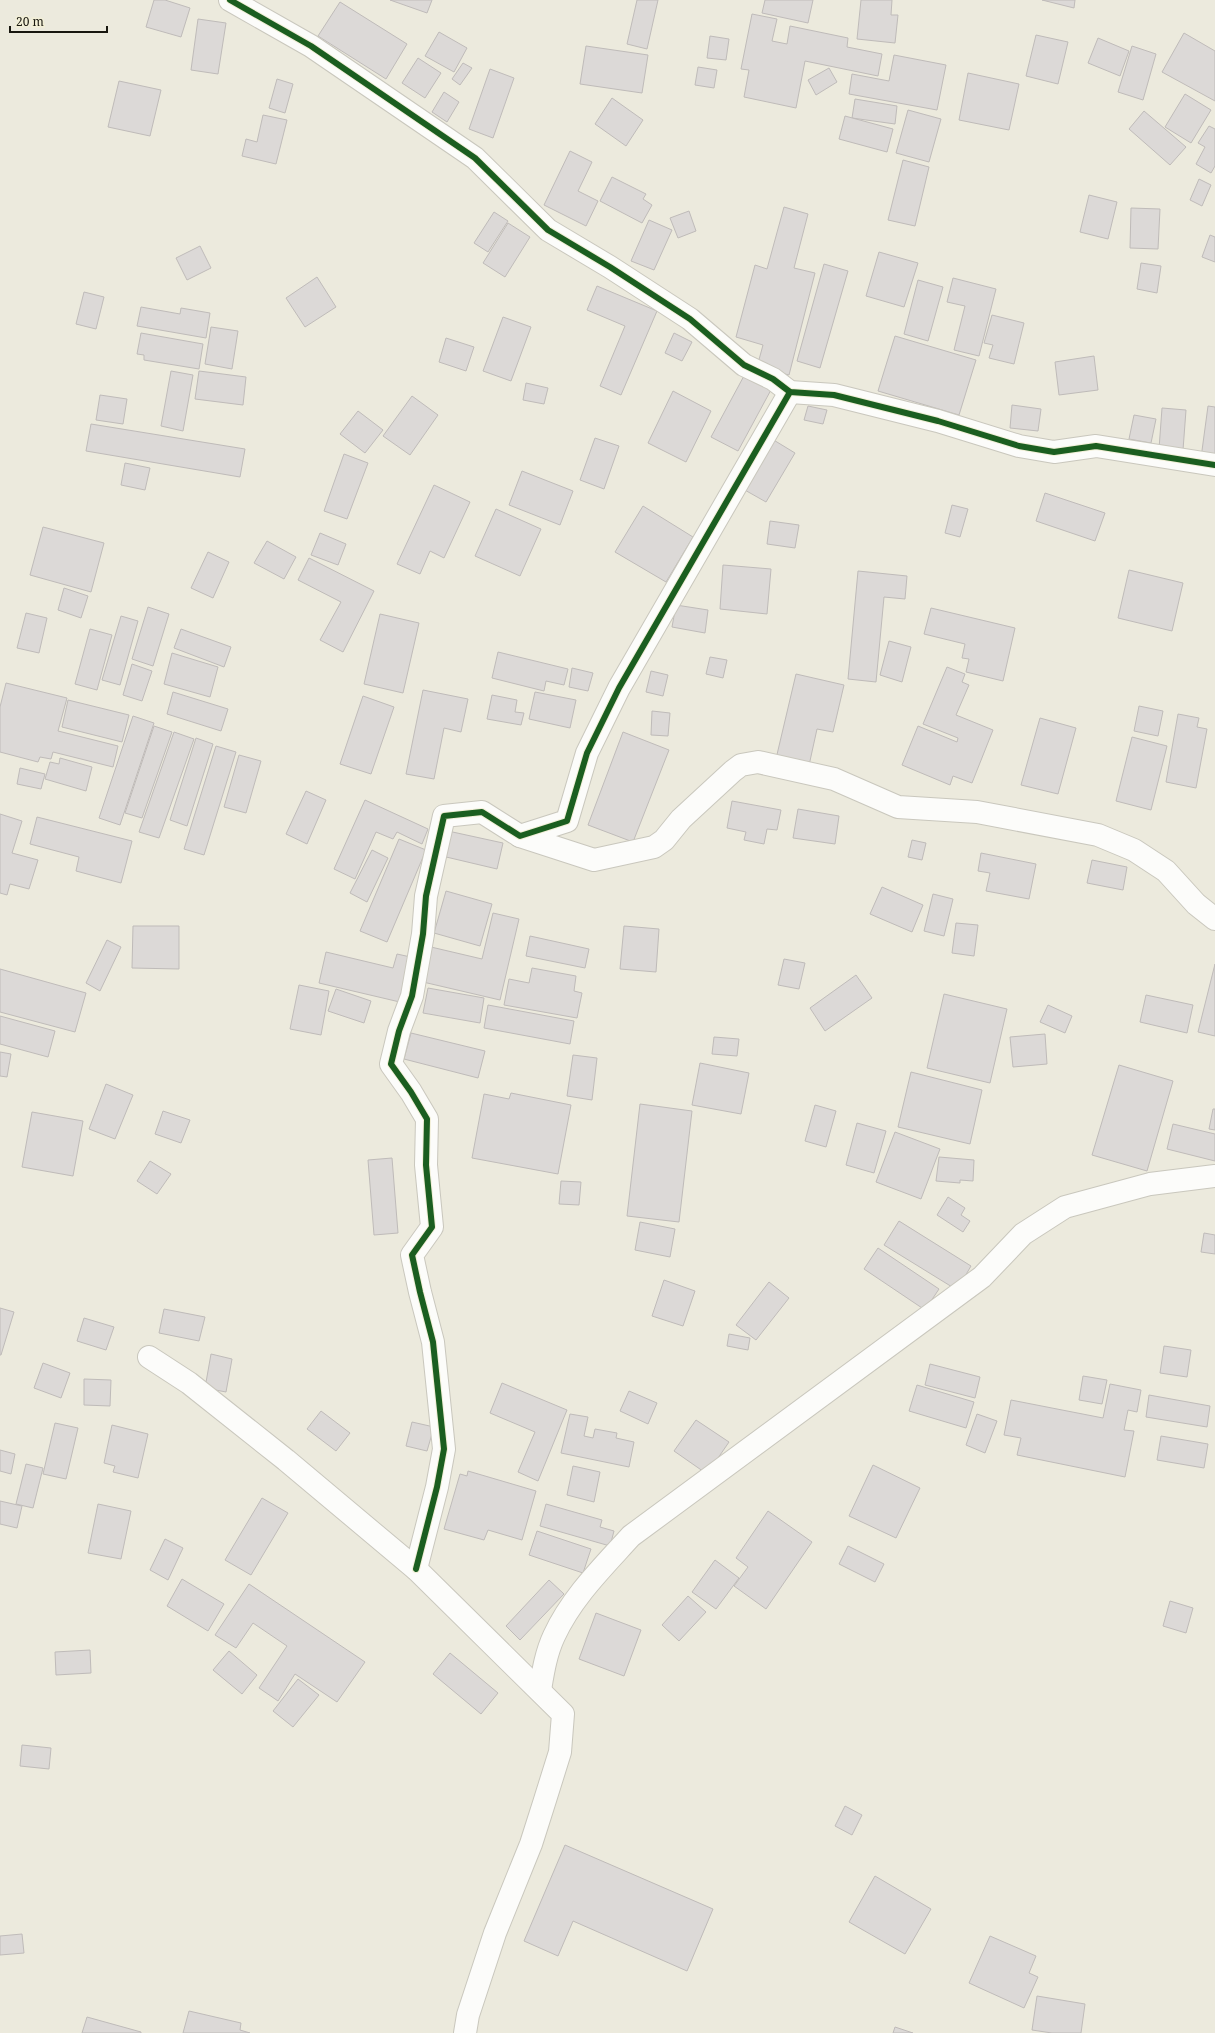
<svg xmlns="http://www.w3.org/2000/svg" width="1215" height="2033" viewBox="0 0 1215 2033" font-family="'Noto Serif',serif">
  <style>
    .building { fill: #dcd9d7; stroke: #bfbbb9 }
    .lines { fill: none; stroke-linecap: round; stroke-linejoin: round }
    .minor-casing { stroke: #c9c7bd; stroke-width: 24 }
    .minor { stroke: #fcfcfa; stroke-width: 22 }
    .cycleway-casing { stroke: #f2efd7; stroke-width: 8 }
    .cycleway { stroke: #1b5e20; stroke-width: 6 }
  </style>
  <rect width="100%" height="100%" fill="#eceadd"/>
  <g class="building">
    <path d="M154,0H165L190,8L181,37L146,27Z"/>
    <path d="M390,0H432L427,13Z"/>
    <path d="M637,0H658L647,49L627,44Z"/>
    <path d="M765,0H813L808,23L762,13Z"/>
    <path d="M861,0H892L891,15H898L895,43L857,39Z"/>
    <path d="M1042,0H1075L1074,8Z"/>
    <path d="M340,2L407,44L386,79L318,36Z"/>
    <path d="M752,14L777,19L772,41L787,44L790,26L848,38L847,47L882,54L878,76L805,61L796,108L744,97L749,70L741,69Z"/>
    <path d="M198,19L226,23L218,74L191,70Z"/>
    <path d="M439,32L467,48L454,72L425,56Z"/>
    <path d="M1184,33L1215,51V101L1162,72Z"/>
    <path d="M1036,35L1068,42L1058,84L1026,76Z"/>
    <path d="M710,36L729,39L726,60L707,58Z"/>
    <path d="M1098,38L1129,51L1120,76L1088,63Z"/>
    <path d="M586,46L648,55L642,93L580,84Z"/>
    <path d="M1132,46L1156,54L1143,100L1118,92Z"/>
    <path d="M894,55L946,65L937,110L849,94L852,74L889,81Z"/>
    <path d="M418,58L441,73L425,98L402,83Z"/>
    <path d="M463,63L472,68L460,85L452,79Z"/>
    <path d="M698,67L717,70L714,88L695,85Z"/>
    <path d="M829,68L837,82L816,95L808,80Z"/>
    <path d="M490,69L514,78L493,138L469,129Z"/>
    <path d="M968,73L1019,84L1009,130L959,120Z"/>
    <path d="M277,79L293,84L285,113L269,108Z"/>
    <path d="M119,81L161,90L150,136L108,127Z"/>
    <path d="M444,92L459,102L447,122L432,112Z"/>
    <path d="M1185,94L1211,110L1191,143L1165,127Z"/>
    <path d="M612,98L643,120L626,146L595,124Z"/>
    <path d="M855,99L897,106L895,124L852,118Z"/>
    <path d="M908,110L941,119L929,162L896,153Z"/>
    <path d="M1144,111L1186,147L1170,165L1129,129Z"/>
    <path d="M263,115L287,120L276,164L242,156L246,139L257,142Z"/>
    <path d="M845,116L893,129L887,152L839,139Z"/>
    <path d="M1209,126L1215,129V166L1211,173L1196,164L1205,147L1198,143Z"/>
    <path d="M570,151L592,162L578,191L598,201L586,226L544,205Z"/>
    <path d="M903,160L929,167L915,226L888,220Z"/>
    <path d="M612,177L646,194L643,199L652,205L642,223L600,201Z"/>
    <path d="M1199,179L1211,185L1202,206L1190,200Z"/>
    <path d="M1089,195L1117,202L1108,239L1080,232Z"/>
    <path d="M784,207L808,214L794,268L815,273L789,375L757,367L763,345L736,337L755,265L767,269Z"/>
    <path d="M1131,208L1160,209L1158,249L1130,248Z"/>
    <path d="M689,211L696,231L678,238L670,218Z"/>
    <path d="M494,212L508,221L488,252L474,243Z"/>
    <path d="M649,220L672,230L654,270L631,261Z"/>
    <path d="M508,223L530,237L505,277L483,263Z"/>
    <path d="M1210,235L1215,237V262L1202,257Z"/>
    <path d="M200,246L211,268L187,280L176,258Z"/>
    <path d="M879,252L918,263L904,307L866,296Z"/>
    <path d="M1141,263L1161,266L1157,293L1137,289Z"/>
    <path d="M824,264L848,271L820,368L797,361Z"/>
    <path d="M317,277L336,307L305,327L286,298Z"/>
    <path d="M953,278L996,289L979,356L954,350L965,306L947,302Z"/>
    <path d="M918,280L943,287L928,341L904,334Z"/>
    <path d="M597,286L657,311L621,395L600,386L625,326L587,310Z"/>
    <path d="M84,292L104,297L96,329L76,324Z"/>
    <path d="M141,307L180,314L181,308L210,313L206,338L137,326Z"/>
    <path d="M992,315L1024,323L1014,364L989,358L993,345L984,343Z"/>
    <path d="M503,317L531,327L511,381L483,371Z"/>
    <path d="M211,327L238,331L232,369L205,364Z"/>
    <path d="M141,333L203,344L199,369L144,360V355L137,354Z"/>
    <path d="M674,333L692,342L682,361L665,353Z"/>
    <path d="M895,336L976,360L959,415L878,391Z"/>
    <path d="M446,338L474,347L466,371L439,362Z"/>
    <path d="M1094,356L1098,390L1059,395L1055,362Z"/>
    <path d="M171,371L193,375L183,431L161,426Z"/>
    <path d="M199,371L246,377L243,405L195,399Z"/>
    <path d="M745,374L772,388L738,451L711,437Z"/>
    <path d="M526,383L548,388L544,404L523,400Z"/>
    <path d="M673,391L711,411L686,462L648,443Z"/>
    <path d="M100,395L127,399L123,424L96,420Z"/>
    <path d="M412,396L438,415L410,455L383,436Z"/>
    <path d="M1012,405L1041,409L1038,431L1010,428Z"/>
    <path d="M808,406L827,410L823,424L804,420Z"/>
    <path d="M1208,406L1215,407V459L1201,458Z"/>
    <path d="M1162,408L1186,410L1183,450L1159,449Z"/>
    <path d="M358,411L383,430L365,453L340,434Z"/>
    <path d="M1134,415L1156,419L1151,443L1129,439Z"/>
    <path d="M91,424L245,449L240,477L86,451Z"/>
    <path d="M595,438L619,446L604,489L580,480Z"/>
    <path d="M772,439L795,453L766,502L743,489Z"/>
    <path d="M344,454L368,463L347,519L324,511Z"/>
    <path d="M125,463L150,468L145,490L121,485Z"/>
    <path d="M522,471L573,491L560,525L509,505Z"/>
    <path d="M434,485L470,502L444,558L430,551L420,574L397,564Z"/>
    <path d="M1045,493L1105,513L1095,541L1036,521Z"/>
    <path d="M952,505L968,509L960,537L945,533Z"/>
    <path d="M643,506L693,537L666,582L615,552Z"/>
    <path d="M496,509L541,529L520,576L475,556Z"/>
    <path d="M770,521L799,525L795,548L767,544Z"/>
    <path d="M43,527L104,543L91,592L30,575Z"/>
    <path d="M320,533L346,544L338,565L311,555Z"/>
    <path d="M267,541L296,557L284,579L254,563Z"/>
    <path d="M208,552L229,562L213,598L191,588Z"/>
    <path d="M309,558L374,591L343,652L320,640L341,602L298,580Z"/>
    <path d="M723,565L771,569L767,614L720,609Z"/>
    <path d="M1129,570L1183,583L1172,631L1118,618Z"/>
    <path d="M858,571L907,576L905,599L884,597L876,682L848,679Z"/>
    <path d="M64,588L88,596L81,618L58,610Z"/>
    <path d="M676,605L708,610L705,633L672,627Z"/>
    <path d="M148,607L169,614L153,666L132,659Z"/>
    <path d="M931,608L1015,628L1003,681L966,672L969,659L962,658L965,644L924,634Z"/>
    <path d="M26,613L47,618L39,653L17,648Z"/>
    <path d="M380,614L419,623L403,693L364,684Z"/>
    <path d="M121,616L138,621L120,685L102,680Z"/>
    <path d="M90,629L112,635L97,690L75,684Z"/>
    <path d="M181,629L231,647L224,667L174,648Z"/>
    <path d="M889,641L911,647L902,682L880,675Z"/>
    <path d="M498,652L568,669L564,685L546,681L544,691L492,678Z"/>
    <path d="M172,653L218,667L210,697L164,684Z"/>
    <path d="M710,657L727,660L723,678L706,674Z"/>
    <path d="M132,664L152,671L142,701L123,695Z"/>
    <path d="M947,667L965,674L962,682L969,685L956,715L993,730L972,783L953,776L950,785L902,765L918,726L957,742L958,738L923,724Z"/>
    <path d="M572,668L593,673L588,691L569,687Z"/>
    <path d="M651,671L668,675L663,696L646,692Z"/>
    <path d="M796,674L844,685L833,732L817,729L808,770L775,763Z"/>
    <path d="M6,683L67,698L58,731L118,746L113,767L53,752L51,759L40,757L38,762L0,752V707Z"/>
    <path d="M423,690L468,699L461,732L444,728L434,779L406,774Z"/>
    <path d="M173,692L228,709L221,731L167,714Z"/>
    <path d="M535,692L576,700L570,728L529,719Z"/>
    <path d="M492,695L517,700L515,712L524,713L521,725L487,719Z"/>
    <path d="M363,696L394,707L371,774L340,764Z"/>
    <path d="M68,700L129,715L122,742L62,727Z"/>
    <path d="M1139,706L1163,711L1158,736L1134,731Z"/>
    <path d="M652,711L670,713L668,736L651,735Z"/>
    <path d="M1178,714L1199,718L1197,727L1207,729L1196,788L1166,782Z"/>
    <path d="M133,716L154,723L120,825L99,818Z"/>
    <path d="M1040,718L1076,728L1058,794L1021,785Z"/>
    <path d="M154,726L172,732L142,818L125,813Z"/>
    <path d="M174,732L194,739L159,838L139,832Z"/>
    <path d="M623,732L669,750L633,842L588,825Z"/>
    <path d="M1132,737L1167,746L1151,810L1116,801Z"/>
    <path d="M196,738L213,744L187,826L170,820Z"/>
    <path d="M216,746L236,752L204,855L184,849Z"/>
    <path d="M239,755L261,761L246,813L224,807Z"/>
    <path d="M60,758L92,767L86,791L45,779L50,762L59,764Z"/>
    <path d="M20,768L45,774L41,789L17,784Z"/>
    <path d="M306,791L326,800L307,844L286,834Z"/>
    <path d="M365,800L428,829L422,844L397,832L393,839L376,832L355,879L334,869Z"/>
    <path d="M732,801L781,810L777,830L767,829L764,844L744,840L746,832L727,828Z"/>
    <path d="M798,809L839,816L835,844L793,838Z"/>
    <path d="M0,814L22,821L12,853L38,860L29,889L10,884L7,895L0,893Z"/>
    <path d="M37,817L132,841L121,883L76,871L79,857L30,844Z"/>
    <path d="M448,831L503,843L497,869L442,856Z"/>
    <path d="M399,839L426,850L387,942L360,931Z"/>
    <path d="M912,840L926,843L922,860L908,857Z"/>
    <path d="M372,850L388,858L367,902L350,893Z"/>
    <path d="M981,853L1036,864L1029,899L986,891L990,873L978,871Z"/>
    <path d="M1092,860L1127,867L1123,890L1087,883Z"/>
    <path d="M882,887L923,905L912,932L870,914Z"/>
    <path d="M446,891L492,904L480,946L434,933Z"/>
    <path d="M933,894L953,899L944,936L924,931Z"/>
    <path d="M493,913L519,919L500,1000L423,982L431,947L482,959Z"/>
    <path d="M956,923L978,925L974,956L952,953Z"/>
    <path d="M133,926H179V969L132,968Z"/>
    <path d="M624,926L659,929L656,972L620,969Z"/>
    <path d="M530,936L589,949L585,968L526,956Z"/>
    <path d="M107,940L121,947L100,991L86,983Z"/>
    <path d="M326,952L393,968L397,954L415,958L404,1003L319,983Z"/>
    <path d="M784,959L805,963L799,989L778,985Z"/>
    <path d="M1215,964V1036L1198,1032Z"/>
    <path d="M532,968L576,976L574,991L582,993L577,1018L504,1005L509,979L529,983Z"/>
    <path d="M0,969L86,993L75,1032L0,1012Z"/>
    <path d="M856,975L872,998L825,1031L810,1008Z"/>
    <path d="M299,985L329,991L321,1035L290,1029Z"/>
    <path d="M428,988L484,998L480,1023L423,1013Z"/>
    <path d="M336,989L371,1001L364,1023L328,1011Z"/>
    <path d="M944,994L1007,1009L990,1083L927,1068Z"/>
    <path d="M1146,995L1193,1005L1187,1033L1140,1022Z"/>
    <path d="M488,1005L574,1021L570,1044L484,1028Z"/>
    <path d="M1048,1005L1072,1016L1065,1033L1040,1022Z"/>
    <path d="M0,1016L55,1031L48,1057L0,1044Z"/>
    <path d="M411,1033L485,1051L478,1078L404,1059Z"/>
    <path d="M1045,1034L1047,1064L1013,1067L1010,1037Z"/>
    <path d="M714,1037L739,1039L737,1056L712,1054Z"/>
    <path d="M0,1052L11,1054L7,1077L0,1076Z"/>
    <path d="M573,1055L597,1058L592,1100L567,1096Z"/>
    <path d="M700,1063L749,1073L741,1114L692,1105Z"/>
    <path d="M1119,1065L1173,1081L1147,1171L1092,1155Z"/>
    <path d="M911,1072L982,1090L970,1144L898,1127Z"/>
    <path d="M106,1084L133,1095L115,1139L89,1129Z"/>
    <path d="M511,1093L571,1105L558,1174L472,1158L484,1094L509,1099Z"/>
    <path d="M640,1104L692,1111L679,1222L627,1216Z"/>
    <path d="M815,1105L836,1111L826,1147L805,1141Z"/>
    <path d="M1213,1109H1215V1130L1209,1129Z"/>
    <path d="M163,1111L190,1120L181,1143L155,1134Z"/>
    <path d="M32,1112L83,1121L73,1176L22,1167Z"/>
    <path d="M857,1123L886,1131L874,1173L846,1165Z"/>
    <path d="M1173,1124L1215,1134V1161L1167,1149Z"/>
    <path d="M895,1132L940,1149L921,1199L876,1182Z"/>
    <path d="M939,1157L974,1160L973,1181L960,1180V1183L936,1181Z"/>
    <path d="M392,1158L398,1233L374,1235L368,1160Z"/>
    <path d="M150,1161L171,1174L157,1194L137,1181Z"/>
    <path d="M561,1181L581,1182L579,1205L559,1204Z"/>
    <path d="M948,1197L965,1208L961,1215L970,1221L963,1232L937,1215Z"/>
    <path d="M899,1221L971,1266L957,1290L884,1245Z"/>
    <path d="M640,1222L675,1229L670,1257L635,1250Z"/>
    <path d="M1204,1233L1215,1235V1254L1201,1252Z"/>
    <path d="M878,1248L939,1289L925,1310L864,1269Z"/>
    <path d="M664,1280L695,1291L683,1326L652,1316Z"/>
    <path d="M769,1282L789,1298L756,1340L736,1325Z"/>
    <path d="M0,1308L14,1312L1,1355H0Z"/>
    <path d="M164,1309L205,1317L199,1341L159,1333Z"/>
    <path d="M84,1318L114,1327L106,1350L77,1341Z"/>
    <path d="M729,1334L750,1338L748,1350L727,1346Z"/>
    <path d="M1164,1346L1191,1350L1187,1377L1160,1373Z"/>
    <path d="M211,1354L232,1359L226,1392L205,1388Z"/>
    <path d="M43,1363L70,1373L61,1398L34,1388Z"/>
    <path d="M930,1364L980,1377L975,1398L925,1385Z"/>
    <path d="M1083,1376L1107,1380L1102,1404L1079,1400Z"/>
    <path d="M84,1379L111,1380L110,1406L84,1405Z"/>
    <path d="M502,1383L567,1410L538,1481L518,1472L535,1432L490,1413Z"/>
    <path d="M1110,1384L1141,1390L1137,1412L1128,1410L1124,1430L1134,1431L1125,1477L1017,1455L1021,1438L1004,1435L1011,1400L1103,1418Z"/>
    <path d="M917,1385L974,1402L966,1428L909,1411Z"/>
    <path d="M629,1391L657,1403L648,1424L620,1411Z"/>
    <path d="M1149,1395L1210,1406L1207,1427L1146,1417Z"/>
    <path d="M321,1411L350,1433L336,1451L307,1429Z"/>
    <path d="M570,1414L588,1417L584,1436L593,1438L595,1429L617,1433L616,1438L634,1442L629,1467L561,1453Z"/>
    <path d="M977,1414L997,1421L985,1453L966,1445Z"/>
    <path d="M696,1420L729,1442L707,1474L674,1451Z"/>
    <path d="M412,1422L434,1427L427,1451L406,1446Z"/>
    <path d="M55,1423L78,1428L66,1479L43,1474Z"/>
    <path d="M112,1425L148,1434L138,1478L113,1472L115,1466L104,1463Z"/>
    <path d="M1161,1436L1208,1444L1204,1468L1157,1460Z"/>
    <path d="M0,1450L15,1454L11,1474L0,1471Z"/>
    <path d="M26,1464L43,1468L33,1508L16,1504Z"/>
    <path d="M873,1465L920,1488L896,1538L849,1516Z"/>
    <path d="M573,1466L600,1472L594,1502L567,1495Z"/>
    <path d="M468,1471L536,1491L522,1540L488,1530L484,1540L444,1529L460,1474L467,1476Z"/>
    <path d="M262,1498L288,1513L251,1575L225,1560Z"/>
    <path d="M0,1501L22,1506L17,1528L0,1524Z"/>
    <path d="M98,1504L131,1511L121,1559L88,1553Z"/>
    <path d="M546,1504L602,1520L600,1527L614,1531L610,1546L540,1526Z"/>
    <path d="M768,1511L812,1542L766,1609L734,1586L748,1567L736,1558Z"/>
    <path d="M537,1531L591,1549L583,1573L529,1555Z"/>
    <path d="M165,1539L183,1548L168,1580L150,1570Z"/>
    <path d="M848,1546L884,1564L875,1582L839,1564Z"/>
    <path d="M715,1560L739,1578L716,1609L692,1592Z"/>
    <path d="M182,1579L224,1604L208,1631L167,1606Z"/>
    <path d="M549,1580L564,1594L520,1640L506,1626Z"/>
    <path d="M249,1584L365,1662L337,1702L295,1674L278,1701L259,1688L287,1646L253,1623L236,1648L215,1635Z"/>
    <path d="M688,1596L706,1612L679,1641L662,1625Z"/>
    <path d="M1170,1601L1193,1608L1186,1633L1163,1626Z"/>
    <path d="M596,1613L641,1630L624,1676L579,1659Z"/>
    <path d="M90,1650L91,1673L56,1675L55,1652Z"/>
    <path d="M229,1651L257,1675L242,1694L213,1670Z"/>
    <path d="M450,1653L498,1693L481,1714L433,1674Z"/>
    <path d="M298,1679L319,1695L293,1727L273,1711Z"/>
    <path d="M22,1745L51,1748L49,1769L20,1766Z"/>
    <path d="M845,1806L862,1815L852,1835L835,1826Z"/>
    <path d="M565,1845L713,1909L687,1971L573,1921L558,1956L524,1941Z"/>
    <path d="M875,1876L931,1909L905,1954L849,1922Z"/>
    <path d="M22,1934L24,1953L0,1955V1936Z"/>
    <path d="M990,1936L1036,1956L1029,1973L1038,1977L1024,2008L969,1983Z"/>
    <path d="M1037,1996L1085,2004L1081,2033H1052L1032,2030Z"/>
    <path d="M189,2011L241,2023L240,2030L250,2033H183Z"/>
    <path d="M87,2017L141,2032V2033H82Z"/>
    <path d="M895,2027L913,2033H893Z"/>
  </g>
  <g class="lines">
    <g class="minor-casing">
      <g id="minor">
        <path d="M230,0L311,46L475,158L548,230L610,267L690,319L744,365L773,379L790,392L834,395L938,421L1019,446L1054,452L1096,446L1215,465"/>
        <path d="M520,836L594,860L654,847L664,840L681,819L733,771L741,765L758,762L834,779L898,807L977,812L1098,835L1134,850L1166,871L1196,904L1215,919"/>
        <path d="M149,1357L189,1383L286,1460L416,1569L563,1714L560,1752L545,1800L531,1844L495,1933L468,2015L465,2033"/>
        <path d="M416,1569L437,1487L444,1449L433,1342L420,1292L412,1255L432,1227L426,1165L427,1119L411,1092L391,1064L399,1031L412,996L423,934L426,896L444,816L482,812L520,836L567,821L587,753L619,688L790,392"/>
        <path d="M540,1690C543,1672 546,1653 554,1636C572,1597 603,1567 631,1536L982,1277L1023,1234L1065,1207L1150,1184L1215,1176"/>
      </g>
    </g>
    <use href="#minor" class="minor"/>
    <g class="cycleway-casing">
      <g id="cycleway">
        <path d="M230,0L311,46L475,158L548,230L610,267L690,319L744,365L773,379L790,392L834,395L938,421L1019,446L1054,452L1096,446L1215,465"/>
        <path d="M416,1569L437,1487L444,1449L433,1342L420,1292L412,1255L432,1227L426,1165L427,1119L411,1092L391,1064L399,1031L412,996L423,934L426,896L444,816L482,812L520,836L567,821L587,753L619,688L790,392"/>
      </g>
    </g>
    <use href="#cycleway" class="cycleway"/>
  </g>
  <path d="M10 26v6h97v-6" fill="none" stroke="#18170f" stroke-width="2"/>
  <text x="16" y="26" font-size="12" fill="#18170f" stroke="#f2efd7" stroke-width="3" paint-order="stroke">20 m</text>
</svg>
